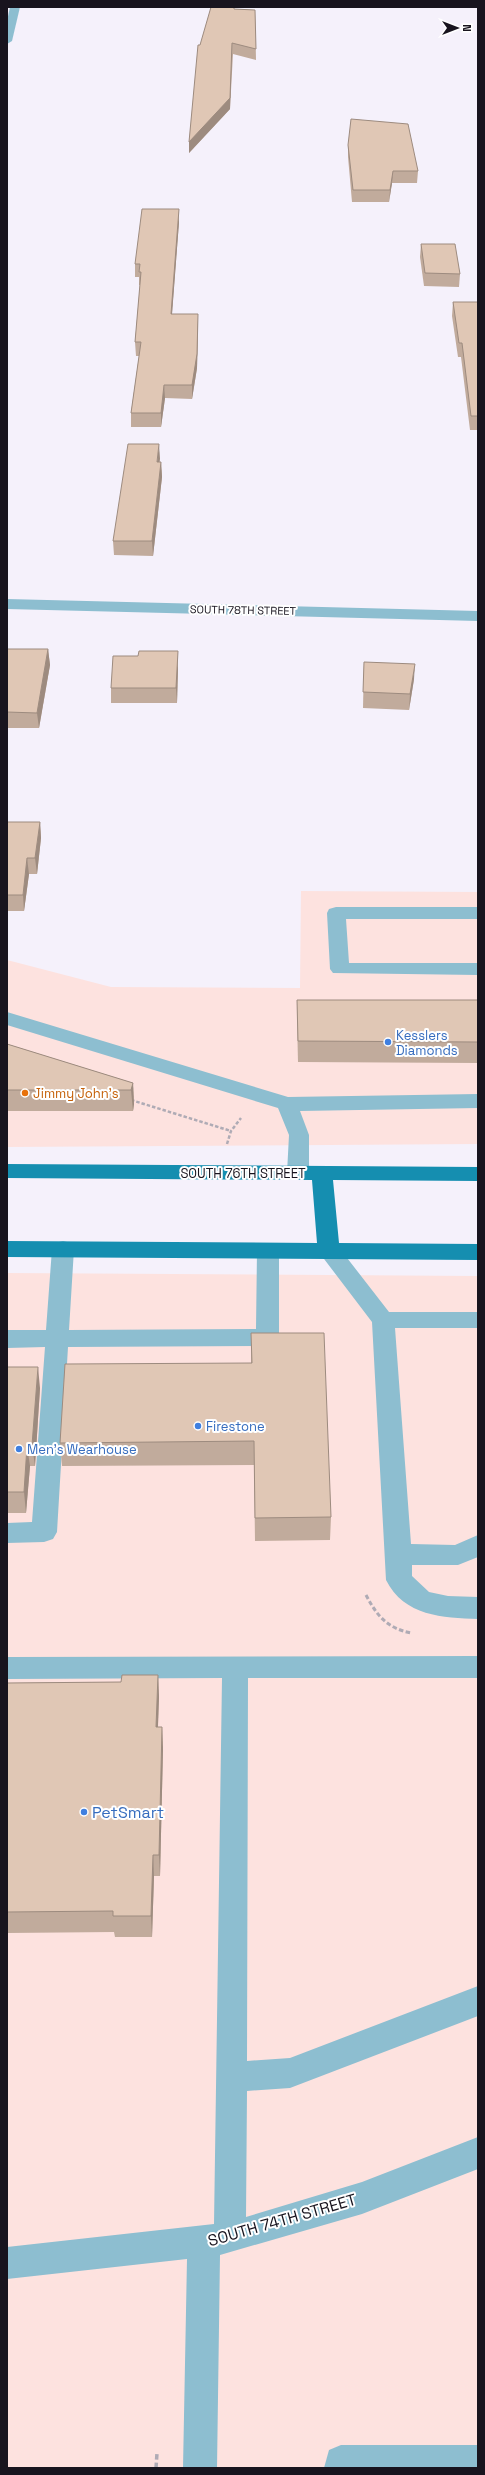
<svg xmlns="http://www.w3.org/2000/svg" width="485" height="2475" viewBox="0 0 485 2475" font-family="'Space Grotesk',sans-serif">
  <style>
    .commercial { fill: #fde2df }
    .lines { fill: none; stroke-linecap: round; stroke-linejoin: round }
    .path-far2 { stroke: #afabb5; stroke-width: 2.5; stroke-dasharray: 3.5 2; stroke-linecap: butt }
    .path-far1 { stroke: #afabb5; stroke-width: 3; stroke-dasharray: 4.5 2.5; stroke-linecap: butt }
    .path { stroke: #afabb5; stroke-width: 3.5; stroke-dasharray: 5.5 3; stroke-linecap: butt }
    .minor { fill: #8dbed0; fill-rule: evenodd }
    .major { fill: #158eb0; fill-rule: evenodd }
    .wall { fill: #c1ab9c }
    .shaded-wall { fill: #9d8b7f }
    .building { fill: #e0c7b5; stroke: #9d8b7f }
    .shop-dot { fill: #3f7fe0; stroke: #fff; stroke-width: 1.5 }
    .food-dot { fill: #e8710a; stroke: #fff; stroke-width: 1.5 }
    .labels { text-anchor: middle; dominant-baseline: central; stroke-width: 4; stroke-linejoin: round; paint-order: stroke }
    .far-street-label { font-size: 11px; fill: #18141e; stroke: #fff }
    .shop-label { font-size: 13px; fill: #366cbe; stroke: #fff; text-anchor: start }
    .food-label { font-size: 13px; fill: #c56008; stroke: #fff; text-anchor: start }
    .street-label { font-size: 13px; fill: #18141e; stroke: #fff }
    .near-shop-label { font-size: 16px; fill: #366cbe; stroke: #fff; text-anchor: start }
    .near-street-label { font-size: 16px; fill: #18141e; stroke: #fff }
  </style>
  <rect width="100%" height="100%" fill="#f5f1fb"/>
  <g class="commercial">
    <path d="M301,891L478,892V1144L7,1147V960L111,987L300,988Z"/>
    <path d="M7,1273L478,1276V2468H7Z"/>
  </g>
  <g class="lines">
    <g class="path-far2">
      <path d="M131,1100L231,1131"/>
      <path d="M227,1144L231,1131L241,1118"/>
    </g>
    <path class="path-far1" d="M366,1595C377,1616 387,1628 411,1633"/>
    <path class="path" d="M156,2468L157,2453"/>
    <g class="minor">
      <path d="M10,7H20L12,41L7,44V21Z"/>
      <path d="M7,599L478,611V621L7,609Z"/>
      <path d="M336,907H478V919H346L349,963H478V975L333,973L330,969L327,913L329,909Z"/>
      <path d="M7,1012L288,1097L478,1094V1108L300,1111L309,1135V1173L306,1178L298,1180L290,1178L287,1173L289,1135L278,1108L7,1025Z"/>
      <path d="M63,1241L71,1243L74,1249L69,1330L256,1329L257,1251L260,1245L268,1243L276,1245L279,1251V1337L275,1343L267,1346L68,1347L57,1532L53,1539L44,1542L7,1543V1523L32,1522L45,1347L7,1348V1330H46L52,1249L55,1243Z"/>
      <path d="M329,1243L337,1245L389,1312H478V1328H395L411,1544L455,1545L478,1535V1557L458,1565H412V1576L429,1592L448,1596L478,1597V1619C443,1618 404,1616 386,1580L372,1322L318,1251L321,1245Z"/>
      <path d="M478,1656V1678H248L247,2061L290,2058L478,1986V2016L290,2088L247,2091L246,2217L362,2182L478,2137V2169L362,2214L220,2255L217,2468H183L187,2259L7,2279V2247L214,2224L222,1678L7,1679V1657Z"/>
      <path d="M341,2445H478V2468H324L329,2450Z"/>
    </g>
    <path class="major" d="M7,1164L478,1167V1181L333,1180L339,1243L478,1244V1260L7,1257V1241L317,1243L312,1180L7,1178Z"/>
  </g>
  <g class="wall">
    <path d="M235,9L255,10L256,60L233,54L230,109L189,153V142L200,45Z"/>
    <path d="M348,145L418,171L417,183H392L389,202H352L348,157Z"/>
    <path d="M179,222L172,314L198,327L197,368L192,399L165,398L161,427H131V413L139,356H136L135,342L140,285H139V277H135V264Z"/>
    <path d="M421,244L460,274L459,287L424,286L420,257Z"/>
    <path d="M453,302H478V430H470L461,357H458L452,316Z"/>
    <path d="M160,459L159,462H161L162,477L153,556L114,555L113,541Z"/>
    <path d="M7,649H48L50,665L39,728H7Z"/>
    <path d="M364,662L414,679L409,710L363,708Z"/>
    <path d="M178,667L177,703H111V688Z"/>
    <path d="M7,822H40L41,838L37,874H29L24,911H7Z"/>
    <path d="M297,1000H478V1063L298,1062L297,1020Z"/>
    <path d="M7,1044L133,1083L134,1104L133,1111H7Z"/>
    <path d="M251,1333L331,1517L330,1540L255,1541L254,1465L62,1466L60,1443L251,1363Z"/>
    <path d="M7,1367L40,1388L35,1466H30L26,1513H7Z"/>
    <path d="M158,1675L159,1697L158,1727H162L163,1749L160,1876H154L152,1937H115L114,1932L7,1933V1683L121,1682Z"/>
  </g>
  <g class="shaded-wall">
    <path d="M232,43L230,109L189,153V142Z"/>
    <path d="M393,171L392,183L389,202L390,190Z"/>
    <path d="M179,209V222L171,327V314Z"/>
    <path d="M198,314V327L197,368L192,399V385Z"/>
    <path d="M164,385L165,398L161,427V413Z"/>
    <path d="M159,444L160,459L157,477V462Z"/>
    <path d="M161,462L162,477L153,556L152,541Z"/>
    <path d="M48,649L50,665L39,728L37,713Z"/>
    <path d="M178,651V667L177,703L176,688Z"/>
    <path d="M415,664L414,679L409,710L410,694Z"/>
    <path d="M40,822L41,838L37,874L35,858Z"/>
    <path d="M27,858L29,874L24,911L23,895Z"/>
    <path d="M133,1083L134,1104L133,1111L131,1090Z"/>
    <path d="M38,1367L40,1388L35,1466L32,1445Z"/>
    <path d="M27,1446L30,1466L26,1513L24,1492Z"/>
    <path d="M158,1675L159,1697L157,1749L156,1727Z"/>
    <path d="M162,1727L163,1749L160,1876L159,1855Z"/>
    <path d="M153,1855L154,1876L152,1937L151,1916Z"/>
  </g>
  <g class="building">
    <path d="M211,7H234V9L255,10L256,49L232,43L230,98L189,142L198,45H200Z"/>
    <path d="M351,119L408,124L418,171H393L390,190H353L348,145Z"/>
    <path d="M142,209H179L171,314H198L197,354L192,385H164L161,413H131L141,342H135L141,272H139L140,264H135Z"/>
    <path d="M421,244H455L460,274L425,273Z"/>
    <path d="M453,302H478V416H471L462,343H459Z"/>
    <path d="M128,444H159L157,462H161L152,541H113Z"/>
    <path d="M7,649H48L37,713L7,712Z"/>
    <path d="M139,651H178L176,688H111L113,656H138Z"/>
    <path d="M364,662L415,664L410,694L363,692Z"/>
    <path d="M7,822H40L35,858H27L23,895H7Z"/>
    <path d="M297,1000H478V1042L298,1041Z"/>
    <path d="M7,1044L133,1083L131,1090H7Z"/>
    <path d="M251,1333H324L331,1517L255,1518L254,1441L60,1443L65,1364L252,1363Z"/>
    <path d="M7,1367H38L32,1445L27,1446L24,1492H7Z"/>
    <path d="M122,1675H158L156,1727H162L159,1855H153L151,1916H113V1911L7,1912V1683L121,1682Z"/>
  </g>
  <g class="shop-dot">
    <circle cx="388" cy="1042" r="4"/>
    <circle cx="198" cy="1426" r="4"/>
    <circle cx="19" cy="1449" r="4"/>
    <circle cx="84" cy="1812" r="4"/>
  </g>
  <circle class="food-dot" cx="25" cy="1093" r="4"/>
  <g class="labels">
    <g class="far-street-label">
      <text transform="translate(243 610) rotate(1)">SOUTH 78TH STREET</text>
    </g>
    <g class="shop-label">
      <text x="396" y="1035">Kesslers<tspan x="396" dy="15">Diamonds</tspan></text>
      <text x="206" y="1426">Firestone</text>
      <text x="27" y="1449">Men's Wearhouse</text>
    </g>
    <g class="food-label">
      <text x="33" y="1093">Jimmy John's</text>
    </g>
    <g class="street-label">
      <text x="243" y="1173">SOUTH 76TH STREET</text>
    </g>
    <g class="near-shop-label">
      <text x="92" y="1812">PetSmart</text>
    </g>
    <g class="near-street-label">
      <text transform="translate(282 2220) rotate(-16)">SOUTH 74TH STREET</text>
    </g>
  </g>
  <rect width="485" height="2475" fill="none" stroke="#18141e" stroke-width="16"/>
  <g transform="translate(457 28) rotate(90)" stroke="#ffffff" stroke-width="3" paint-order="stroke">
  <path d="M0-3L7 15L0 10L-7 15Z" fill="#18141e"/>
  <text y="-6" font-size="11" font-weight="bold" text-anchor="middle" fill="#18141e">N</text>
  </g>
</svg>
